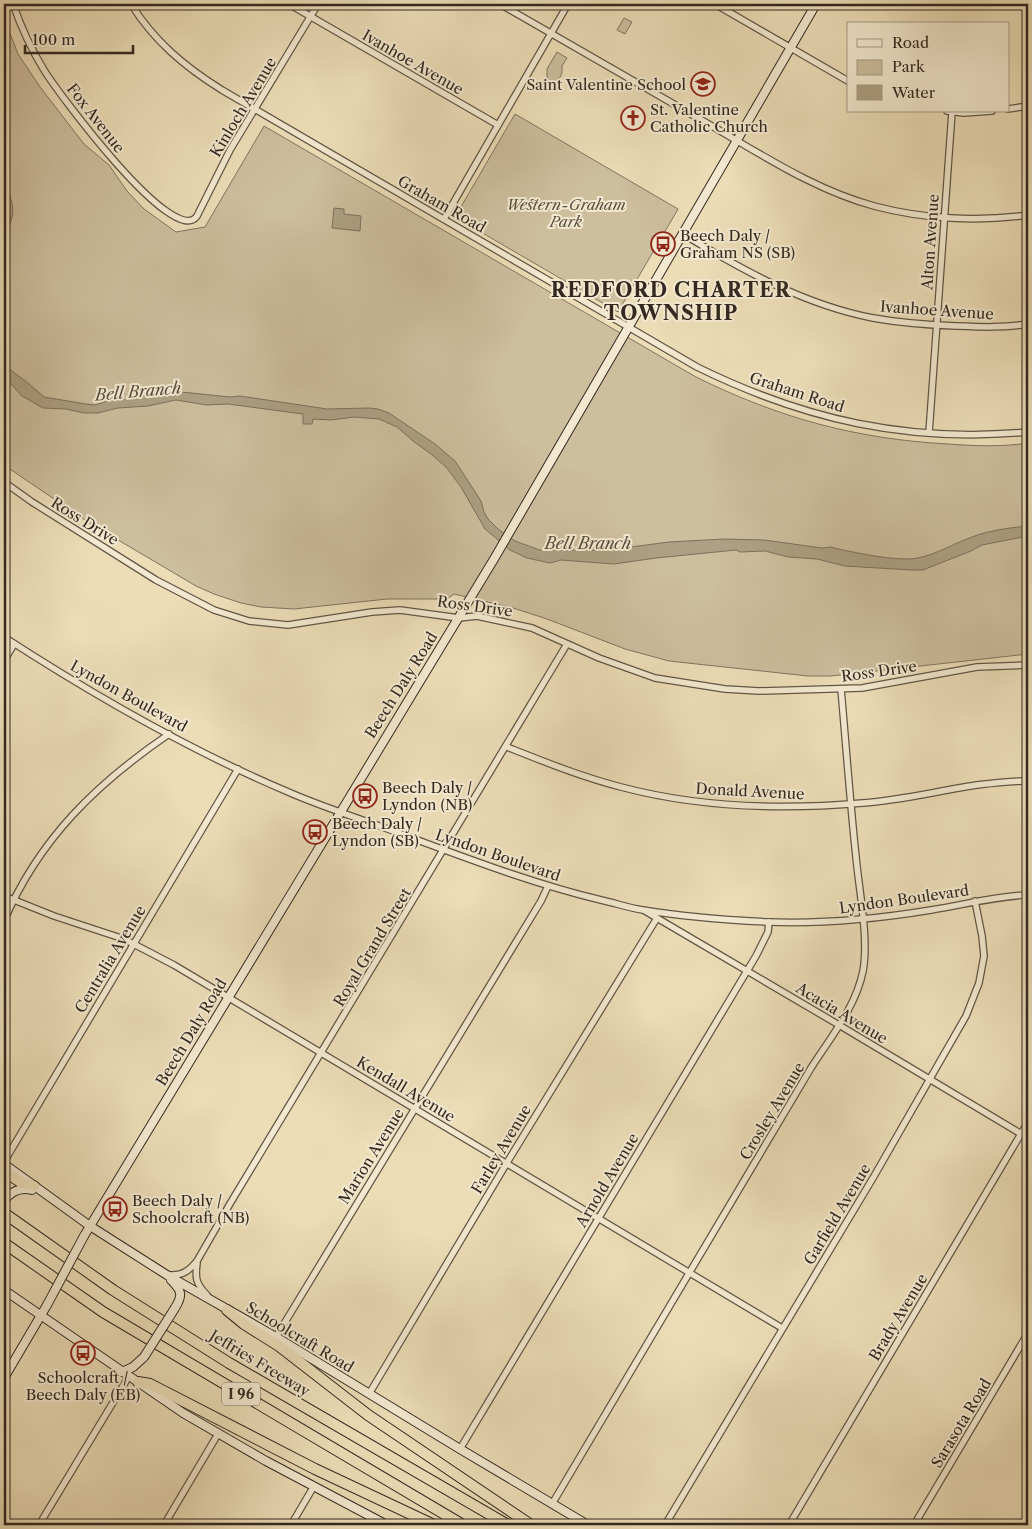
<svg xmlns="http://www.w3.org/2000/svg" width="1032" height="1529" viewBox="0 0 1032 1529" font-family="'Libre Caslon Text',serif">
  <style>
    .green { fill: #cdbe9e; stroke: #807460 }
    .water { fill: #ada084; stroke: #7c705c }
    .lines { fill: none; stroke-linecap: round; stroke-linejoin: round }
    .street-casing { stroke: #615646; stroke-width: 8 }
    .secondary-casing { stroke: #332921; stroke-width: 10 }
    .highway-casing { stroke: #332921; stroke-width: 12 }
    .street { stroke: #f3e9d0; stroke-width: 5.5 }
    .secondary { stroke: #f3e9d0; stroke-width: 8 }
    .highway { stroke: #ecddb7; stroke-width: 10 }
    .secondary-bridge-casing { stroke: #332921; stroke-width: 10; stroke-linecap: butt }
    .secondary-bridge { stroke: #f3e9d0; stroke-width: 8 }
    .labels { text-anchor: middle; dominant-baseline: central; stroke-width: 4; stroke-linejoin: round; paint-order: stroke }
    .shield { fill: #f3e9d0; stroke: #6d6356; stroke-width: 1 }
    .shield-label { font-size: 14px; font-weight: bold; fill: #332921 }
    .street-label { font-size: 15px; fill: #332921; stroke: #f3e9d0 }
    .poi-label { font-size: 15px; fill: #332921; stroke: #f3e9d0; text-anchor: start }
    .park-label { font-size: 15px; font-style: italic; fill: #5a4e40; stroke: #f3e9d0 }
    .water-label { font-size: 16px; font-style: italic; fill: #584d3f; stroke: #f3e9d0 }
    .district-label { font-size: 20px; font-weight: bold; letter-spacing: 1px; fill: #332921; stroke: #f3e9d0 }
  </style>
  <rect width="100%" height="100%" fill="#ecddb7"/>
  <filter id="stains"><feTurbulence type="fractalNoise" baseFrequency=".004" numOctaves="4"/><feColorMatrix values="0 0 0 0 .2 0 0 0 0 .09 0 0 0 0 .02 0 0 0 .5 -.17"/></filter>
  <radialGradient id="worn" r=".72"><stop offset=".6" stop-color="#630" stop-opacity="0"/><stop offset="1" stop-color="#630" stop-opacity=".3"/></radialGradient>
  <g class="green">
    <path d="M4,18L18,54L40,87L84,144L109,165L127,191L144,209L176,232L205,227L264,126L696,377C779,418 856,439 948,444C975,446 1002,447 1028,443V654L831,676H808L669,661L625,649L547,619L513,608L454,594L447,599H387L294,609L261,607L241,603L214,594L196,586L91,524L4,465Z"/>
    <path d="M624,18L632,22L625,34L617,30Z"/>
    <path d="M557,52L567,58L562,66V73L554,89L547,85V69Z"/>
    <path d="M515,114L678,209L618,312L455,217Z"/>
  </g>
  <g class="water">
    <path d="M4,180C12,202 19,213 4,234Z"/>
    <path d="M334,208L344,209V214L361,216L360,231L332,228Z"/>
    <path d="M4,365L28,383L44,397L86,404L95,405L120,397L172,391L230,397L240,396L327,409L369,408L378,409L389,413L435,444L455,461L481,501L484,512L488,519L498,529L515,541L540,550H608L669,542L724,539L764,540L822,548L830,547C851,552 897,562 918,558C937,554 953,544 972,537C990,530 1009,528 1028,526V536L982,545L971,551L923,570H911L845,566L817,559L788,557L765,551L740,552L736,550L656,558L614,564L561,560L550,563L527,558L510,550L485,529L461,487L446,467L431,454L413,441L397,427L379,419L354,417L331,420L313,419L312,424H303V414L228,404L207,405L176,400L148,406L118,408L98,413H84L66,409L43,408L22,396L4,376Z"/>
  </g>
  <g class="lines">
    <g class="street-casing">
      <g id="street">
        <path d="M13,4C21,27 31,49 44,70C56,90 174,250 197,216L230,150L318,4"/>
        <path d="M131,4C154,41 185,67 222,90L697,367C805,420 908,443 1028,432"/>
        <path d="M289,4L498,125"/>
        <path d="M500,4C573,46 645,88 717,129C767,158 818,191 874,206C923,219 978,222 1028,215"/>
        <path d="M715,4L848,81"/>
        <path d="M971,4H976"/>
        <path d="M1008,109L1028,106"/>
        <path d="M947,111L964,113L992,111"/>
        <path d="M444,219L568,4"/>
        <path d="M683,234C742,270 805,305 873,318C901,323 929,325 956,326C981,327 1004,328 1028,324"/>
        <path d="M929,433L952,112"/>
        <path d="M4,482L32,502L156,580L214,610L249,621L288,625L372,612L400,610L459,618L477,616L532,628L599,658L655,678L725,689L759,691L862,688L977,667L1028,665"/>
        <path d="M4,637C92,694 189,750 286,791C324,808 365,820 404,835C469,859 534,884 601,900C615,903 629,908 643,910C685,917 726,920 768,922C823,924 877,919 931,910C964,905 995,896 1028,895"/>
        <path d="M4,661L14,644"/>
        <path d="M507,747C545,762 582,777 621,787C700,808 782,810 863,803C918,799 972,781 1028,781"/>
        <path d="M4,896L54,916L124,939L174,965L782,1328"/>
        <path d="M645,911L839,1025L1028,1138"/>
        <path d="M4,921C39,839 96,784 169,734"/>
        <path d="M4,1162L238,769"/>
        <path d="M197,1263C195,1278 196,1284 207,1295"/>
        <path d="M169,1275C182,1276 189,1271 197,1261L231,1202L567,644"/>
        <path d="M276,1337L541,901L548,886"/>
        <path d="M369,1394L511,1156L657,918"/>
        <path d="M460,1449L756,956L768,932L769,922"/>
        <path d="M552,1504L811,1068C830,1038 856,1007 863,971C869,939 859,890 856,857C850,801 846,745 841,689"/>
        <path d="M39,1525L129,1376"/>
        <path d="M164,1525L218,1434"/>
        <path d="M291,1525L314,1486"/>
        <path d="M665,1525L873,1178L966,1016L979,983L984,956L982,936L975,901"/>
        <path d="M789,1525L1028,1122"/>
        <path d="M914,1525L1028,1333"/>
      </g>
    </g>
    <g class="secondary-casing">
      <g id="secondary">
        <path d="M4,1164L90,1226L167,1275L276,1337L460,1449L588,1525"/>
        <path d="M4,1201C11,1191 21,1187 32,1190"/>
        <path d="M84,1236L494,559L816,4"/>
        <path d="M171,1280C182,1291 183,1295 175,1308"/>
        <path d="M4,1290L183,1413L266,1461L387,1525"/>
        <path d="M122,1372L133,1367L144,1357"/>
        <path d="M4,1378L47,1305"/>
      </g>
    </g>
    <g class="highway-casing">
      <g id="highway">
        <path d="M4,1171L22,1183L34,1186"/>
        <path d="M4,1213L113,1290L229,1363L508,1525"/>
        <path d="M4,1243L103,1312L463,1525"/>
        <path d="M227,1310L244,1324L279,1346L368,1415L531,1525"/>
        <path d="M138,1382L150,1384L315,1469L434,1525"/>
      </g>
    </g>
    <use href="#street" class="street"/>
    <use href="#secondary" class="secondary"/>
    <use href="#highway" class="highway"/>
    <g class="secondary-bridge-casing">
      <g id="secondary-bridge">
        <path d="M47,1305L84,1236"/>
        <path d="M144,1357L175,1308"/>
      </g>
    </g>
    <use href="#secondary-bridge" class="secondary-bridge"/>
  </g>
  <defs>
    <g id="school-ring" transform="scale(1.25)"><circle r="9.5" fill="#f3e9d0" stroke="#8f2418" stroke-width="1.5"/><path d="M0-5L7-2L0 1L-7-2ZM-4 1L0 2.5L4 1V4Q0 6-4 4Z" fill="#8f2418"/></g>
    <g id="church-ring" transform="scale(1.25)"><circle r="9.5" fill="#f3e9d0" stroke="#8f2418" stroke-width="1.5"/><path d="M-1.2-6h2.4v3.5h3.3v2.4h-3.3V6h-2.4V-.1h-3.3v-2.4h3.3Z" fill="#8f2418"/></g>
    <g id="bus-ring" transform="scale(1.25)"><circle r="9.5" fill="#f3e9d0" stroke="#8f2418" stroke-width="1.5"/><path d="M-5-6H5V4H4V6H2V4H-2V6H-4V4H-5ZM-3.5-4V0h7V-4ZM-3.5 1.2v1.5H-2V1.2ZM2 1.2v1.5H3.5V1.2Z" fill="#8f2418"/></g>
  </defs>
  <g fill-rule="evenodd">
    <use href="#school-ring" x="703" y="84"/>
    <use href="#church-ring" x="633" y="118"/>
    <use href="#bus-ring" x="663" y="244"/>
    <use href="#bus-ring" x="365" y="796"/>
    <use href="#bus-ring" x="315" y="832"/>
    <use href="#bus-ring" x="115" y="1209"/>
    <use href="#bus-ring" x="83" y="1353"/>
  </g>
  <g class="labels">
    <rect class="shield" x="222" y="1382.5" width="38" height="23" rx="4"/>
    <g class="shield-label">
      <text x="241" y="1394">I 96</text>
    </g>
    <g class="street-label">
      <text transform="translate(413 62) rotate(30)">Ivanhoe Avenue</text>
      <text transform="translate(243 107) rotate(-59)">Kinloch Avenue</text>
      <text transform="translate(96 118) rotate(52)">Fox Avenue</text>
      <text transform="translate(442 204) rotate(30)">Graham Road</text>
      <text transform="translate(930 242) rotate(-86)">Alton Avenue</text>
      <text transform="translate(937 310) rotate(4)">Ivanhoe Avenue</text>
      <text transform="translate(797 392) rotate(18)">Graham Road</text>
      <text transform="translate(85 521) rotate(32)">Ross Drive</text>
      <text transform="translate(475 606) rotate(8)">Ross Drive</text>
      <text transform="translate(879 671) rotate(-8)">Ross Drive</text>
      <text transform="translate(401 685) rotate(-58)">Beech Daly Road</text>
      <text transform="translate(129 696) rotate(29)">Lyndon Boulevard</text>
      <text transform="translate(750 791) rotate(3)">Donald Avenue</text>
      <text transform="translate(498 855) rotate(19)">Lyndon Boulevard</text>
      <text transform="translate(904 899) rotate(-8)">Lyndon Boulevard</text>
      <text transform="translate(372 947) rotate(-59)">Royal Grand Street</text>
      <text transform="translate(110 959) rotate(-59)">Centralia Avenue</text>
      <text transform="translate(842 1013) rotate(31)">Acacia Avenue</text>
      <text transform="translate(191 1032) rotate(-59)">Beech Daly Road</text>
      <text transform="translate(406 1089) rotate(31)">Kendall Avenue</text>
      <text transform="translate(772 1111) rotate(-59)">Crosley Avenue</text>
      <text transform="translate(501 1149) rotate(-59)">Farley Avenue</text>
      <text transform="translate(371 1156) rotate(-58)">Marion Avenue</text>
      <text transform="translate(607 1180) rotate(-59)">Arnold Avenue</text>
      <text transform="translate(837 1214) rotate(-59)">Garfield Avenue</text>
      <text transform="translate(898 1317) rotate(-59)">Brady Avenue</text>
      <text transform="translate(300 1337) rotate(31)">Schoolcraft Road</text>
      <text transform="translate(260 1363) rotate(31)">Jeffries Freeway</text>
      <text transform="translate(961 1423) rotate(-59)">Sarasota Road</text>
    </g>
    <g class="poi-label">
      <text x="686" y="84" text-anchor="end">Saint Valentine School</text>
      <text x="650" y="109">St. Valentine<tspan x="650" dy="17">Catholic Church</tspan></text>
      <text x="680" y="235">Beech Daly /<tspan x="680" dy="17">Graham NS (SB)</tspan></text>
      <text x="382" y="787">Beech Daly /<tspan x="382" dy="17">Lyndon (NB)</tspan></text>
      <text x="332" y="823">Beech Daly /<tspan x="332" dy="17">Lyndon (SB)</tspan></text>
      <text x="132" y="1200">Beech Daly /<tspan x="132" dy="17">Schoolcraft (NB)</tspan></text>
      <text x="83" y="1377" text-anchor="middle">Schoolcraft /<tspan x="83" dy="17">Beech Daly (EB)</tspan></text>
    </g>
    <g class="park-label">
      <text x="566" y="204">Western-Graham<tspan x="566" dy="17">Park</tspan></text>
    </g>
    <g class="water-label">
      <text transform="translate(138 391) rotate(-5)">Bell Branch</text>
      <text x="588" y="543">Bell Branch</text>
    </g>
    <g class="district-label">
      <text x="671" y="290">REDFORD CHARTER<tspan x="671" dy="23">TOWNSHIP</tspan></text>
    </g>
  </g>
  <rect width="1032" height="1529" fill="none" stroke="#ecddb7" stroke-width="20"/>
  <rect x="5" y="5" width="1022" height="1519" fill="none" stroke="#332921" stroke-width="2.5"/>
  <rect x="10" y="10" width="1012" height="1509" fill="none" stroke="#332921"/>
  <rect x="847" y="22" width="162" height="90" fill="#f3e9d0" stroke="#a69c8a"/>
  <rect x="857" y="39" width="25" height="8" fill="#f3e9d0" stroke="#a69c8a"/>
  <text x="892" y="48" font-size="15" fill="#332921">Road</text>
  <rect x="857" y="60" width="25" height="15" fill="#cdbe9e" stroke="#a69c8a"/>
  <text x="892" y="72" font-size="15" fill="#332921">Park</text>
  <rect x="857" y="85" width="25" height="15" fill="#ada084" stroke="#a69c8a"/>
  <text x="892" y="98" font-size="15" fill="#332921">Water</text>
  <path d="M25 45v8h108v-8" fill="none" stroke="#332921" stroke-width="2.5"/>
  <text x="32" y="45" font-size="15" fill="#332921" stroke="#f3e9d0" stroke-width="4" paint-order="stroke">100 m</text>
  <rect width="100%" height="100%" filter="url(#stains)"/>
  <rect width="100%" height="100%" fill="url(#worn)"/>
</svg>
